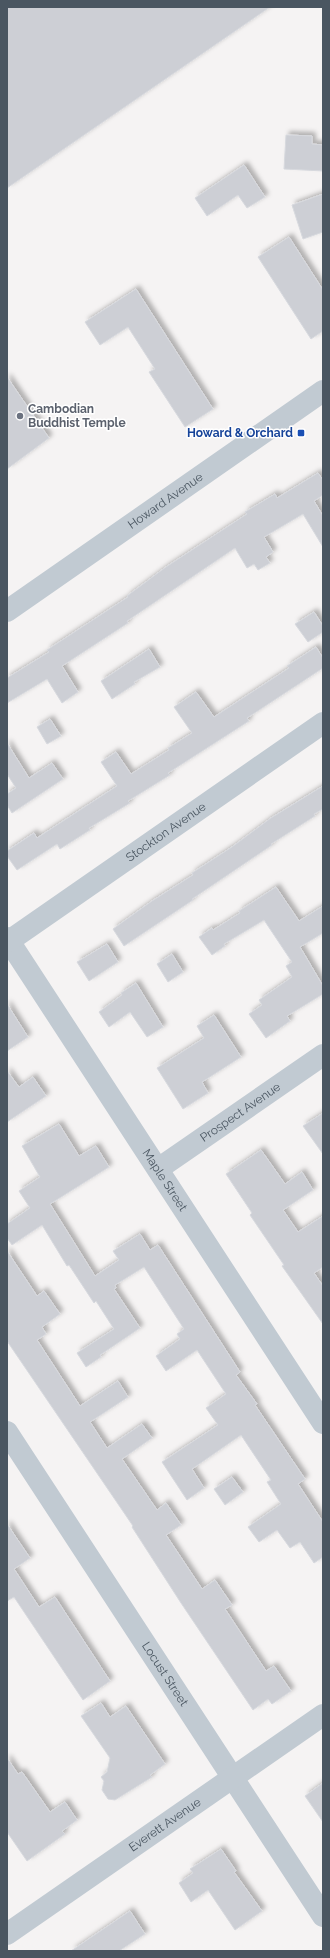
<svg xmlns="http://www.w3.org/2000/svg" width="330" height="1958" viewBox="0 0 330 1958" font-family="Raleway,sans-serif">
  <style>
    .building { fill: #cdcfd5; stroke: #d7d9de; filter: url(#shadow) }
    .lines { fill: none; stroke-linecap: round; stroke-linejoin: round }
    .minor { stroke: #c1cad2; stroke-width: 22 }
    .worship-dot { fill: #6b7280; stroke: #fff; stroke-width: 1.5 }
    .transit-dot { fill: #1a4fb4; stroke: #fff; stroke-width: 1.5 }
    .labels { text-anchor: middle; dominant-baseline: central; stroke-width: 3; stroke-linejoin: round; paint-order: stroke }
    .worship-label { font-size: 12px; font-weight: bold; fill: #5b616d; stroke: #fff; text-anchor: start }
    .transit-label { font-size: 12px; font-weight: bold; fill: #164399; stroke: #fff; text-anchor: end }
    .street-label { font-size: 12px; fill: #4a5661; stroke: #fff }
  </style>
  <defs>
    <filter id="shadow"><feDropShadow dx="3.5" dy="-3.5" stdDeviation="2" flood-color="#0004"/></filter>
  </defs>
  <rect width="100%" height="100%" fill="#f5f3f3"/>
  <g class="building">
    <path d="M7,7H270L7,188Z"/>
    <path d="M286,135L312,136V144L323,145V171L284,169Z"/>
    <path d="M244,165L265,197L247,208L238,195L207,216L195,198Z"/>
    <path d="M323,194V232L303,239L292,205Z"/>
    <path d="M289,237L323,290V331L311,339L258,257Z"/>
    <path d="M136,289L213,409L185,427L149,372L155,369L128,327L100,345L85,322Z"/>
    <path d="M7,377L49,438L7,469Z"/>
    <path d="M318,473L323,480V495L314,501L323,516V547L303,514L264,537L273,552L266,557L270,563L258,570L254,564L247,568L235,548L127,621L128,623L62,666L78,692L62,703L47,679L7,703V678L49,652L47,650L128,597L127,596L166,567L247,514L245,512L275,494L277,498Z"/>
    <path d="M314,612L323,626V632L308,642L295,624Z"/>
    <path d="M316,647L323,658V668L247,718L249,721L168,773L170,775L128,801L130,803L89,828L90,830L60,849L57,844L17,870L7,856V851L34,833L37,838L117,786L101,762L116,752L131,774L169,750L168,748L192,733L174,707L196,692L214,717L289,668L287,666Z"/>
    <path d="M149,649L160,667L134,682L135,684L112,699L101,681Z"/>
    <path d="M50,719L61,736L47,744L37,727Z"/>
    <path d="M7,743L29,778L52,763L63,779L12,813L7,805V794L16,788L7,774Z"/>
    <path d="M323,786V809L314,814L315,816L271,844L272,845L192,899L193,900L124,946L113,929L152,901L193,875L192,873L232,847L271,818Z"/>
    <path d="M276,887L299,921L323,906V933L300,947L323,986V994L287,1016L290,1021L266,1038L249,1014L262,1005L259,1000L292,977L286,966L292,962L264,920L224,944L225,946L212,955L199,937L212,928L213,930L240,913L239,911Z"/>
    <path d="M107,944L118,962L89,981L77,962Z"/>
    <path d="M172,954L183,972L168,982L157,964Z"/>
    <path d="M136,983L163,1027L147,1037L130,1012L109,1027L99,1012L122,995L121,993Z"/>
    <path d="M7,1004L28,1037L7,1051Z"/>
    <path d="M214,1015L241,1057L202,1082L208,1093L183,1109L157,1068L204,1038L197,1026Z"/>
    <path d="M7,1071L19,1087L33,1077L46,1096L7,1122Z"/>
    <path d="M323,1113V1154L303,1126Z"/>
    <path d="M59,1124L79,1156L96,1146L109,1167L50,1204L95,1276L119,1260L113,1251L140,1234L150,1250L158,1245L240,1372L236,1375L257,1404L255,1405L305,1479L298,1484L323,1522V1557L314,1563L300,1542L290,1548L277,1530L259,1542L248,1527L281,1504L267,1482L271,1480L241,1435L192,1469L204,1488L187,1500L162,1462L218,1425L206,1408L226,1394L197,1350L166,1371L156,1356L180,1339L177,1334L184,1329L144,1267L115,1285L116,1288L114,1289L140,1328L100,1355L101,1357L86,1367L77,1353L114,1329L96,1301L94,1303L69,1265L67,1266L42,1225L12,1245L7,1238V1224L30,1208L19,1191L40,1177L22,1146Z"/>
    <path d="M261,1150L285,1184L302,1172L313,1190L283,1210L298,1232L323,1216V1267L314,1273L323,1286V1324L282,1266L284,1265L250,1215L252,1213L226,1174Z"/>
    <path d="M7,1251L37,1296L44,1291L60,1314L42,1327L46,1334L37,1340L80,1406L118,1381L128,1397L90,1422L107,1448L142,1424L152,1438L122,1459L157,1510L166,1503L181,1525L166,1535L202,1589L215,1580L232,1605L225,1609L266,1671L274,1666L291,1691L272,1704L268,1699L253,1710L181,1603L132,1527L133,1526L7,1341Z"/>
    <path d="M232,1477L243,1492L225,1505L214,1489Z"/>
    <path d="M7,1524L30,1558L14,1569L39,1607L55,1597L110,1681L83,1700L14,1597L7,1601Z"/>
    <path d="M101,1703L110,1717L126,1706L165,1764L150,1775L152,1777L115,1800L108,1799L102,1790L104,1781L101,1777L107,1772L110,1758L81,1716Z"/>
    <path d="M7,1758L18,1774L22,1772L50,1812L65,1802L77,1820L62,1831L65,1834L27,1861L7,1832Z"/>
    <path d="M323,1783V1822L305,1796Z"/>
    <path d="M221,1849L236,1871L234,1872L262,1911L235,1930L208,1890L191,1902L179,1883L193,1873L190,1869Z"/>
    <path d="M130,1911L145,1934L119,1951H71Z"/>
  </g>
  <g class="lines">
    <g class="minor">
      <path id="s1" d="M7,611L323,391"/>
      <path id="s2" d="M7,938L323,1423"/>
      <path id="s3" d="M9,941L323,723"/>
      <path id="s4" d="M158,1169L323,1055"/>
      <path id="s5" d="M7,1432L323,1916"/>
      <path id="s6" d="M7,1934L323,1715"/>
    </g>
  </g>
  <circle class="worship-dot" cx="20" cy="416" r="4"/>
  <rect class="transit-dot" x="297" y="429" width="8" height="8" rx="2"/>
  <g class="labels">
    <g class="worship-label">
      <text x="28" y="409">Cambodian<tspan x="28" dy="14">Buddhist Temple</tspan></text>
    </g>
    <g class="transit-label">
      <text x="293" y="433">Howard &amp; Orchard</text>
    </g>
    <g class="street-label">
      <text stroke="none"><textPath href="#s1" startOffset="193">Howard Avenue</textPath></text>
      <text stroke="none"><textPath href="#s3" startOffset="191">Stockton Avenue</textPath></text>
      <text stroke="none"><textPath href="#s4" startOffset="100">Prospect Avenue</textPath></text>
      <text stroke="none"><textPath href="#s2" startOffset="289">Maple Street</textPath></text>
      <text stroke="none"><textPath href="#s5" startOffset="289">Locust Street</textPath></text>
      <text stroke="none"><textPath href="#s6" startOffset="192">Everett Avenue</textPath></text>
    </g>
  </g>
  <rect width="330" height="1958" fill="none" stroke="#4a5661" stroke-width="16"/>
</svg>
